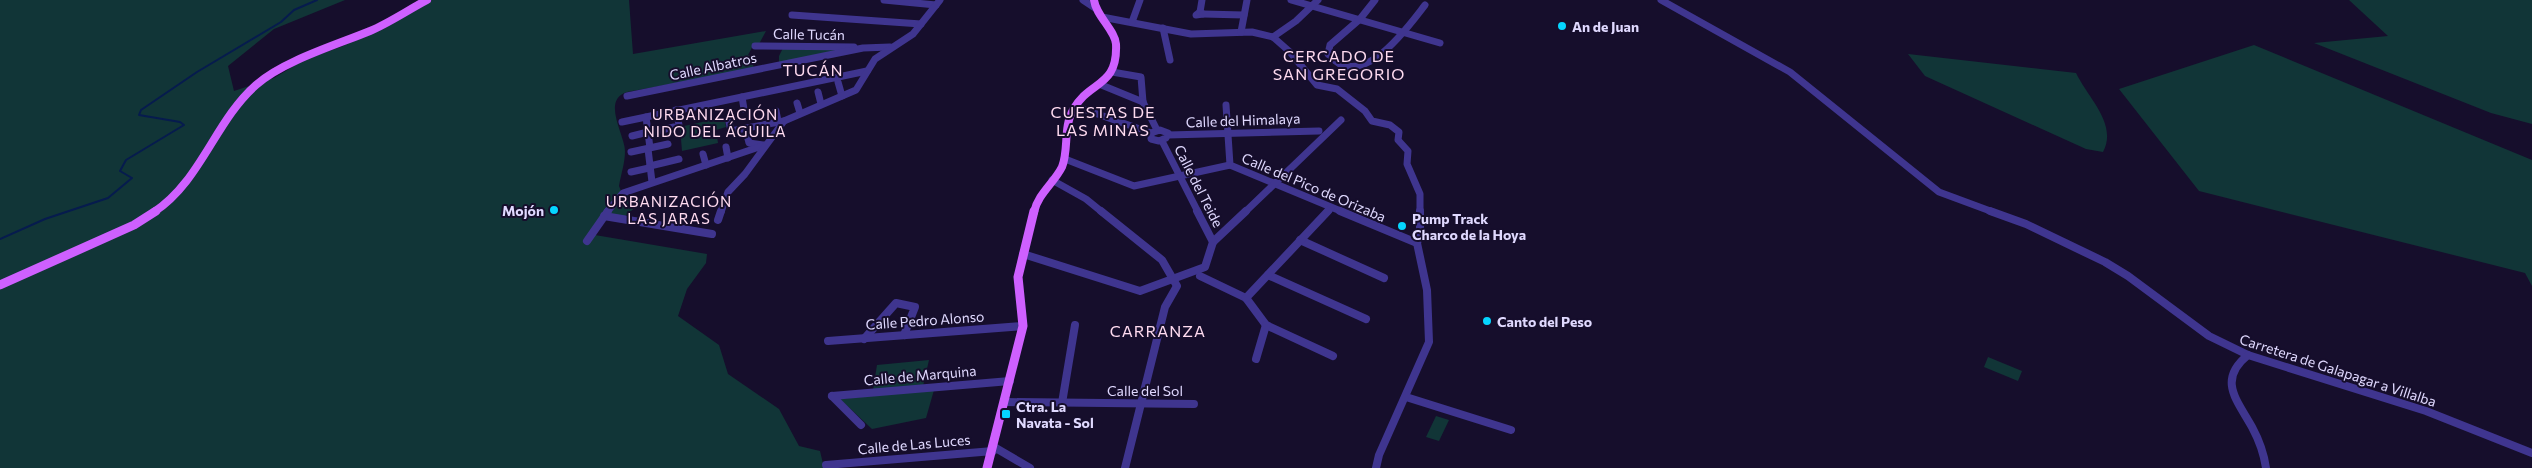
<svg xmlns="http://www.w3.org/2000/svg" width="2532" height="468" viewBox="0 0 2532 468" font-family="Commissioner,sans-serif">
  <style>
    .green { fill: #113537 }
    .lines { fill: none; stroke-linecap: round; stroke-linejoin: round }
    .stream { stroke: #061b4e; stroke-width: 2 }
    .minor-far1 { stroke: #3f358f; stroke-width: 7 }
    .minor { stroke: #3f358f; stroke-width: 8 }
    .major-far1 { stroke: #ce60ff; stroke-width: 8 }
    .major { stroke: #ce60ff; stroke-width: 9 }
    .poi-dot { fill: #05d5ff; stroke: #160e2c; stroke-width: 2 }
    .labels { text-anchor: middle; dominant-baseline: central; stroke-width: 4; stroke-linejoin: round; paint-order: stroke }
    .poi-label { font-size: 14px; font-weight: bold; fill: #e0d9ff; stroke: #160e2c; text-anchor: start }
    .street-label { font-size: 14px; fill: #e0d9ff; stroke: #160e2c }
    .neighbourhood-label { font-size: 15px; letter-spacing: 1px; fill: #ffdbf0; stroke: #160e2c }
    .quarter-label { font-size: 16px; letter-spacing: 1px; fill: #ffdbf0; stroke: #160e2c }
  </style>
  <rect width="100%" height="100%" fill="#160e2c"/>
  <g class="green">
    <path d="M0,0H345L274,29L228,66L234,91L274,78L304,60L343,46L432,0H629L633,54L766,31L759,44H754L748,55L751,56L754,69L627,92C601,100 625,135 625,151C625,163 621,174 619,186L621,191L589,234L707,254L706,263L687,289L678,316L719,345L728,374L779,409L799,446L820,451L824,468H0Z"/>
    <path d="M2349,0H2532V124L2491,113L2314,43L2388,36Z"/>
    <path d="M2254,45L2532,160V286L2525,273L2199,191L2119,89Z"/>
    <path d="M783,48L848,49L779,63V56Z"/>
    <path d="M1908,54L2076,73C2088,98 2118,124 2103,152L2086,149L1925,76Z"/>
    <path d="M724,117L726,127L716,130L718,143L682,151L680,127Z"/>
    <path d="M626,195L644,200L624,217L609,214Z"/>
    <path d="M1988,357L2022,371L2018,381L1984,367Z"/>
    <path d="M929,360L923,386L873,390L877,365Z"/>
    <path d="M934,390L926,418L872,429L840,399Z"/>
    <path d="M1436,416L1449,420L1439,441L1426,437Z"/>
  </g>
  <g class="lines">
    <path class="stream" d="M0,239L45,219L108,198L132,178L120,171L126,160L184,125L180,122L139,115L141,110L197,72L281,22L294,10L317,0"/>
    <g class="minor-far1">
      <path d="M884,0L936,5"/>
      <path d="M1083,0L1095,8"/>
      <path d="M1291,0L1440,43"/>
      <path d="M1375,0L1360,19L1330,45L1328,54C1361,94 1407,28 1425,5"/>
      <path d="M1661,0L1790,72L1939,192L1993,212"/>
      <path d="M1200,12L1203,14L1196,15Z"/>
      <path d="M1200,12L1202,0"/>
      <path d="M1203,14L1244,15"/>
      <path d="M792,15L921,24"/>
      <path d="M1102,17L1191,34L1252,32L1273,37L1290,52L1317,85L1337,89L1365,111L1372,121L1390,125L1399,132L1398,140L1408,151L1407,164L1420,194V212"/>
      <path d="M1132,22L1140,0"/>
      <path d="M1163,28L1170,60"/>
      <path d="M1241,32L1247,0"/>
      <path d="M1273,37L1296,21L1318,0"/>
      <path d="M755,46L854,47"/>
      <path d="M1112,72L1141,77L1143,102L1157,130"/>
      <path d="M838,82L842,96"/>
      <path d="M1099,84L1143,102"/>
      <path d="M818,92L821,104"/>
      <path d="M627,96L863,48L890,47"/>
      <path d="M742,97L744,109"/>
      <path d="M797,103L800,113"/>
      <path d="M1226,105L1230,165L1343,212"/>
      <path d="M1075,106L1151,133"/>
      <path d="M676,110L679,125"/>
      <path d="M776,111L778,121"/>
      <path d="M646,117L650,148"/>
      <path d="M622,122L867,71"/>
      <path d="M729,122L731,131L784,121"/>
      <path d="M1160,130L1168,133L1166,138L1159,141L1151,139V133Z"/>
      <path d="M648,133L674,127"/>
      <path d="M747,135L749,143L763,145"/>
      <path d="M1168,135L1319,131"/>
      <path d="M632,136L648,132"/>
      <path d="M1162,141L1198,212"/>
      <path d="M726,147L728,158"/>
      <path d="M648,149L652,182"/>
      <path d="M631,152L668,144"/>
      <path d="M703,154L706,165"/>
      <path d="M1065,159L1134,186L1230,165"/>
      <path d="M650,166L679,159"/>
      <path d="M631,172L649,168"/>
      <path d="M1052,180L1086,199L1102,212"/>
      <path d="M607,212L623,193L765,145"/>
      <path d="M721,212L728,192L745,174L784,121L856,90L875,59L913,34L940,0"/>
      <path d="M1245,212L1341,120"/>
      <path d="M1327,212L1331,208"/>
    </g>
    <g class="minor">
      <path d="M1101,211L1162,260L1177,286L1165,307L1125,468"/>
      <path d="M1340,211L1417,243"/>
      <path d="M1990,211L2026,224L2105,262L2128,276L2209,336L2248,355L2426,411L2532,453"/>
      <path d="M604,216L712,234"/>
      <path d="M718,220L721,211"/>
      <path d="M1300,240L1384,278"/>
      <path d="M587,241L608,211"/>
      <path d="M1213,242L1246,211"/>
      <path d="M1023,254L1140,291L1205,267L1213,242L1197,211"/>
      <path d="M1268,275L1366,319"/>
      <path d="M1200,276L1246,298L1266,325L1333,356"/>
      <path d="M1246,298L1328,211"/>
      <path d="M864,339L896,303L915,307L904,335"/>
      <path d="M828,341L1023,326"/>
      <path d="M2248,355C2217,380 2237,400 2252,427C2259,440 2264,454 2266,468"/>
      <path d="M1256,359L1266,325"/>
      <path d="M832,396L1010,381"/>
      <path d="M832,396L861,425"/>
      <path d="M1406,397L1511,430"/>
      <path d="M1005,402L1194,404"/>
      <path d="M1062,403L1075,325"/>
      <path d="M994,447L1030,468"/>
      <path d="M826,465L993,451"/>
      <path d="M1376,468L1379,455L1429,342L1427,290L1417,243L1420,232V211"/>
    </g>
    <g class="major-far1">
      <path d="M154,212C201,181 215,121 256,85C283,61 336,45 370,31C389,23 408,10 427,0"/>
      <path d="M1034,212C1038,194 1054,183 1062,167C1069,150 1063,127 1073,110C1089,80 1118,88 1116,44C1115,30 1096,16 1094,0"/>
    </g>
    <g class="major">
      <path d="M0,285L134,225L156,211"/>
      <path d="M987,468L1023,326L1018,277L1034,211"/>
    </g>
  </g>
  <g class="poi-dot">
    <circle cx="1562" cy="26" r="5"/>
    <circle cx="554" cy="210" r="5"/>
    <circle cx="1402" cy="226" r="5"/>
    <circle cx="1487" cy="321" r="5"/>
    <rect x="1001" y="409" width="10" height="10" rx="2.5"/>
  </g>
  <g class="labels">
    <g class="poi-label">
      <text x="1572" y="26">An de Juan</text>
      <text x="544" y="210" text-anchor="end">Mojón</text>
      <text x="1412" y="218">Pump Track<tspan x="1412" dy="16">Charco de la Hoya</tspan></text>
      <text x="1497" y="321">Canto del Peso</text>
      <text x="1016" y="406">Ctra. La<tspan x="1016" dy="16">Navata - Sol</tspan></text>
    </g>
    <g class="street-label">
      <text transform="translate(809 34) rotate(1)">Calle Tucán</text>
      <text transform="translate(713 66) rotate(-12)">Calle Albatros</text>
      <text transform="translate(1243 120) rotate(-2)">Calle del Himalaya</text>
      <text transform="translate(1199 186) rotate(63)">Calle del Teide</text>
      <text transform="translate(1314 187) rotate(23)">Calle del Pico de Orizaba</text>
      <text transform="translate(925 320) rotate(-4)">Calle Pedro Alonso</text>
      <text transform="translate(2338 370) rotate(18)">Carretera de Galapagar a Villalba</text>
      <text transform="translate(920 375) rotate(-5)">Calle de Marquina</text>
      <text x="1145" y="390">Calle del Sol</text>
      <text transform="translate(914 444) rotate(-5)">Calle de Las Luces</text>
    </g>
    <g class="neighbourhood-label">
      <text x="715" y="114">URBANIZACIÓN<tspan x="715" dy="17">NIDO DEL ÁGUILA</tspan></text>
      <text x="669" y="201">URBANIZACIÓN<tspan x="669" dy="17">LAS JARAS</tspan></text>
    </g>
    <g class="quarter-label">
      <text x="1339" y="55">CERCADO DE<tspan x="1339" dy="18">SAN GREGORIO</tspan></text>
      <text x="813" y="69">TUCÁN</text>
      <text x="1103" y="111">CUESTAS DE<tspan x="1103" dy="18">LAS MINAS</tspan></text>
      <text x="1158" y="330">CARRANZA</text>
    </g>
  </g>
</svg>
